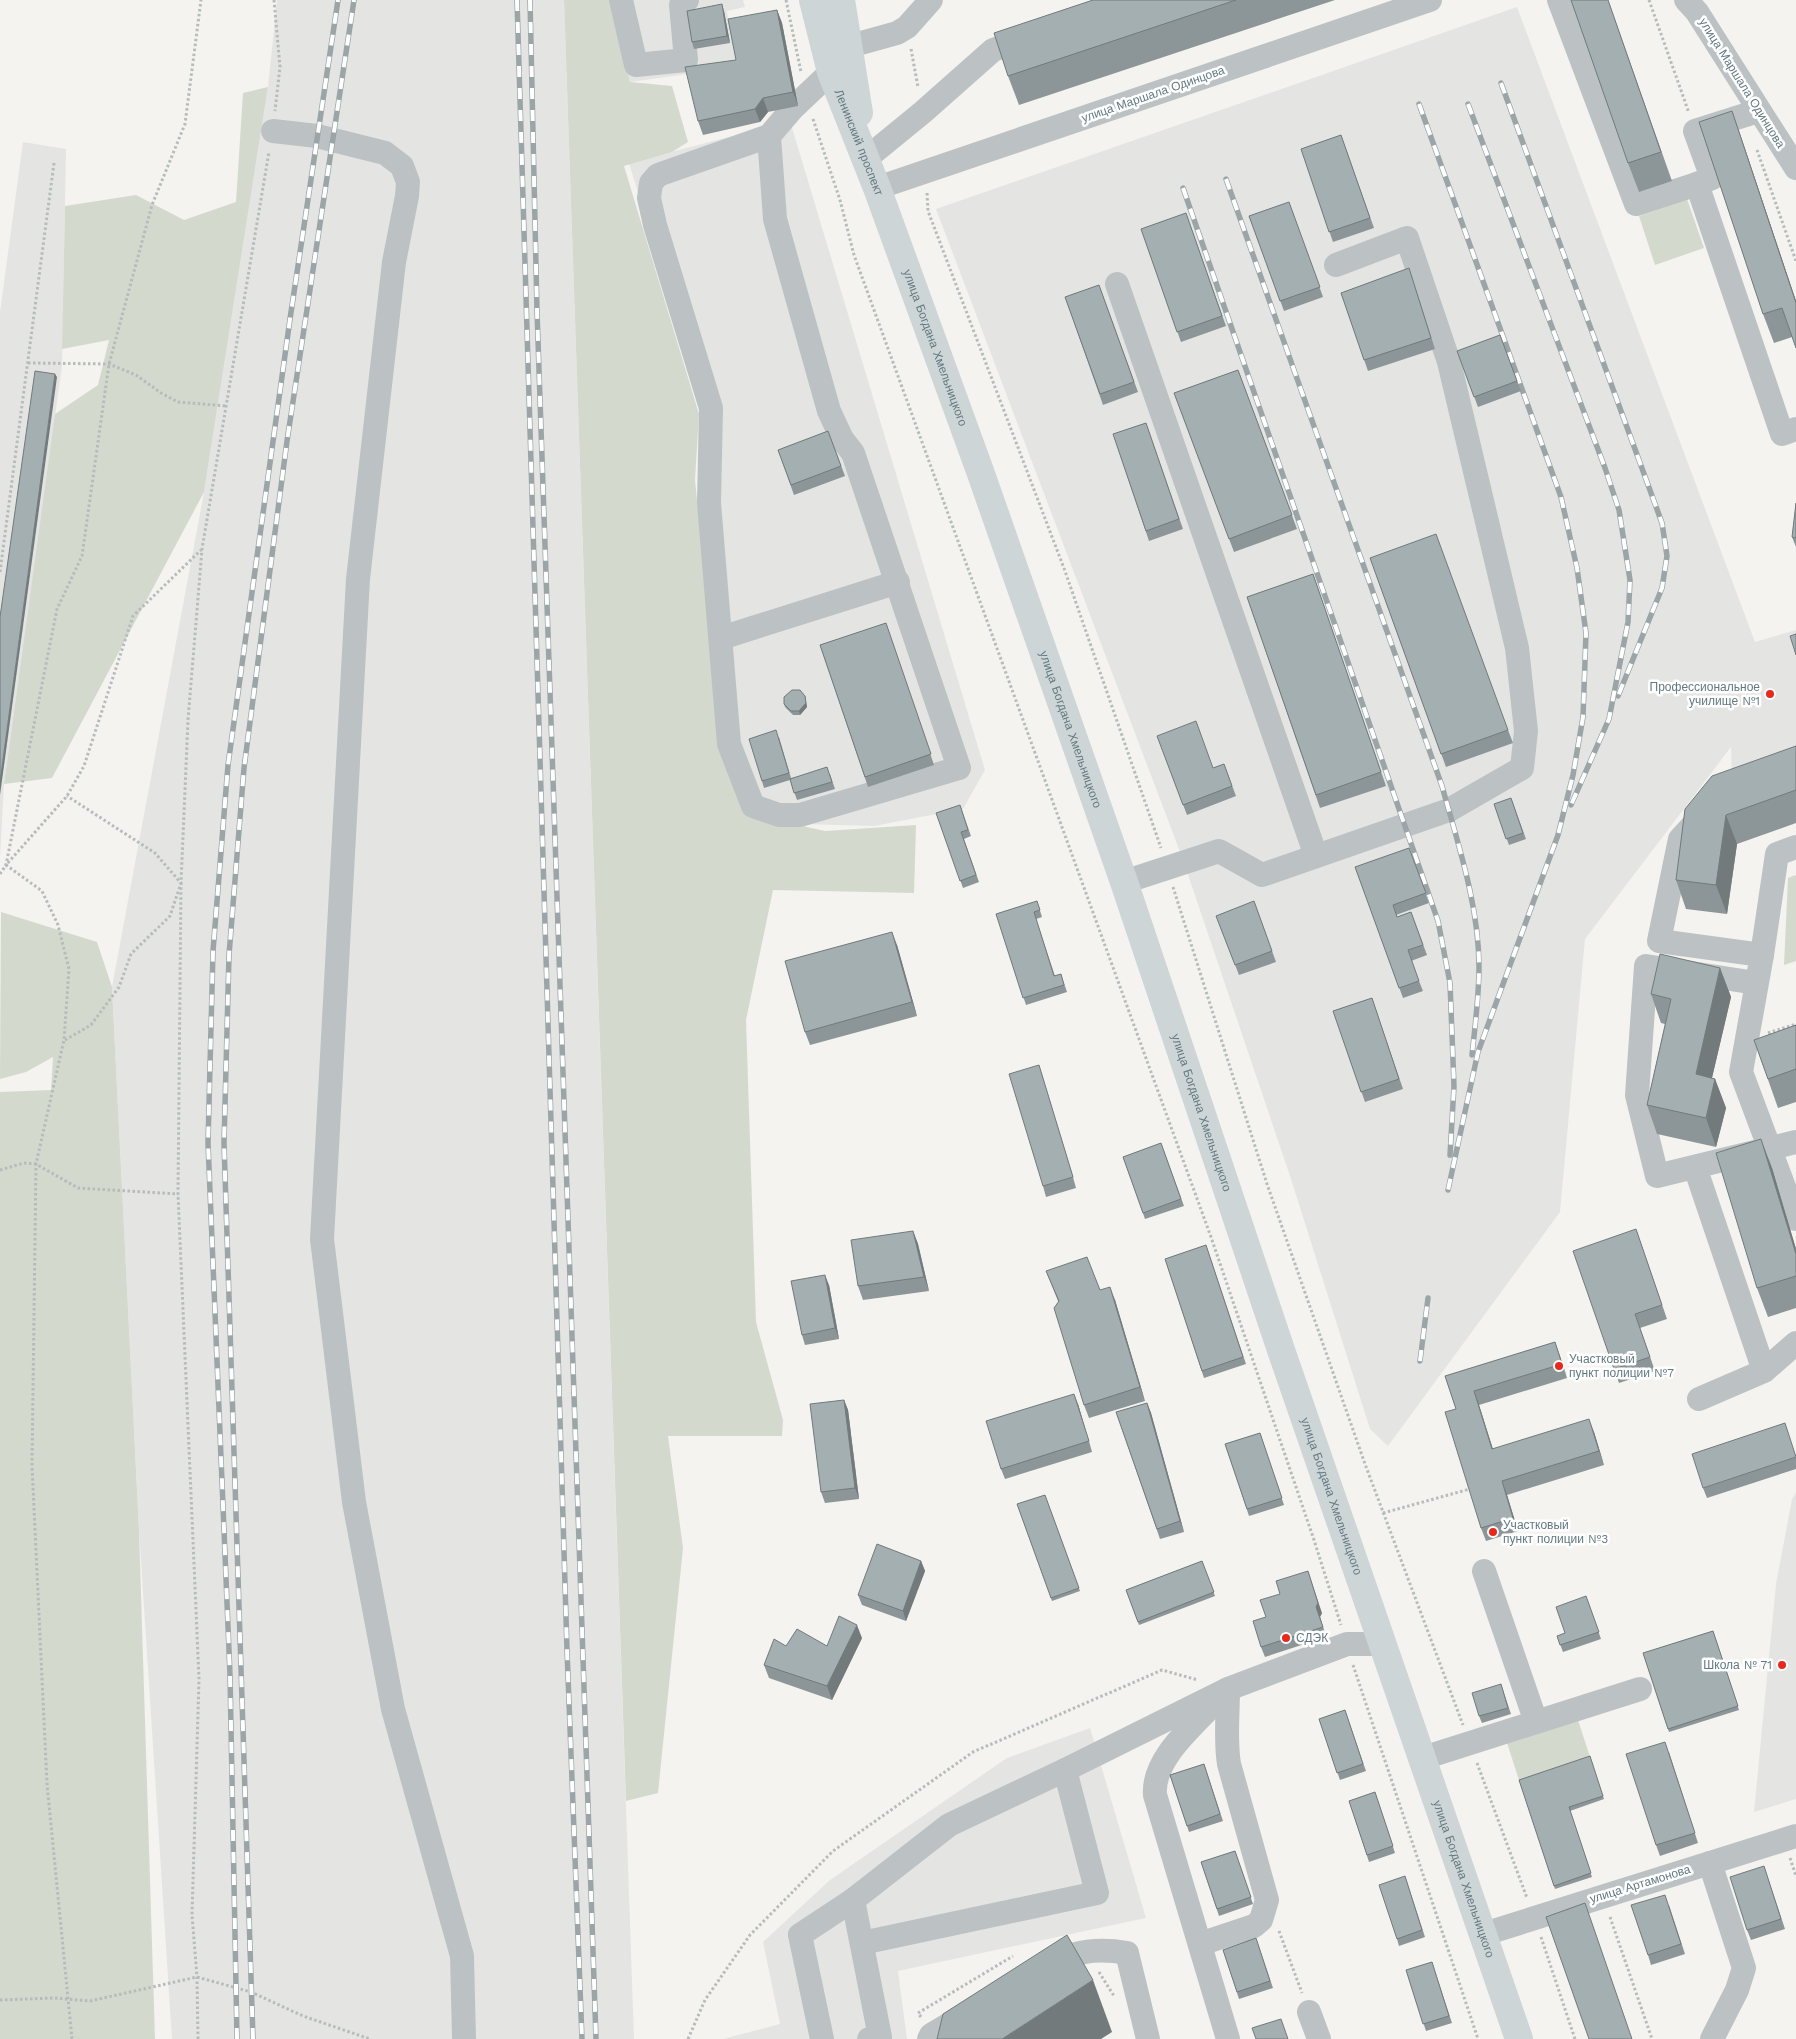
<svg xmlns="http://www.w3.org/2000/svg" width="1796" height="2039" viewBox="0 0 1796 2039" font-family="'Work Sans',sans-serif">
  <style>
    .built { fill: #e4e5e3 }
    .green { fill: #d4d9ce }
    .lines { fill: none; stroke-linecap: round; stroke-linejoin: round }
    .path { stroke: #b6bbbc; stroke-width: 3; stroke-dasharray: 2.5 2.5; stroke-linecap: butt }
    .minor { stroke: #bcc2c4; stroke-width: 24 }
    .major { stroke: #cdd5d7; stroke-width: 28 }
    .rail-casing { stroke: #9ba5a8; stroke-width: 5.5 }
    .rail { stroke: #fff; stroke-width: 4; stroke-dasharray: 11; stroke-linecap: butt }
    .wall { fill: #8c9698 }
    .shaded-wall { fill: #727a7c }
    .building { fill: #a3afb1; stroke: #727a7c }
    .poi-dot { fill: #e6281d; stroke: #fff; stroke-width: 2 }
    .labels { text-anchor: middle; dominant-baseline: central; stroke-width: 5; stroke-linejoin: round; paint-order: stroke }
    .street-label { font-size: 12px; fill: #627981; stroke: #fff }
    .poi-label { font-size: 12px; fill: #627981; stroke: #fff; text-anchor: start }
  </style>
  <rect width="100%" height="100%" fill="#f4f3ef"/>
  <g class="built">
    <path d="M277,0H564L634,2039H172L139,1530L112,987L204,492L268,87Z"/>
    <path d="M612,0H743L745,7L727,11L737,67L630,82Z"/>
    <path d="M1517,7L1755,642L1796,630V758L1732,781L1731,747L1585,939L1560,1212L1388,1446L1370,1429L1291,1179L1182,857L936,209Z"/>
    <path d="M790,121L985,770L963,809L874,826L802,824L751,812L724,746L703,406L629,163Z"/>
    <path d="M23,142L66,149L62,366L4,784L0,858V312Z"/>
    <path d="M1796,1492V1799L1754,1812L1776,1584L1792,1499Z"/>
    <path d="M1090,1728L1146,1918L898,1971L907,2039H723L780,2024L763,1942L830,1880L1007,1758Z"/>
  </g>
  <g class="green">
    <path d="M564,0H612L630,82L672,86L688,142L672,152L624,166L699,414L695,480L722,749L749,814L825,831L916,825L914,893L773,890L746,1020L756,1322L783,1420L782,1436H668L683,1548L658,1793L626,1801Z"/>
    <path d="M268,87L204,492L52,778L4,784L55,414L98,385L109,340L62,349L65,206L136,195L184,220L236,202L243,93Z"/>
    <path d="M1687,199L1704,248L1655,265L1639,216Z"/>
    <path d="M1796,875V961L1784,965L1788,878Z"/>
    <path d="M1,912L97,942L112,987L139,1530L155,2039H0V1092L51,1090L53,1057L26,1072L0,1079Z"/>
    <path d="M1578,1720L1591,1760L1520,1783L1507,1743Z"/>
  </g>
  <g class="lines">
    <g class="path">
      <path d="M274,0L280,67L275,111"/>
      <path d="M786,0L801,72"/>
      <path d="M1649,0L1689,113"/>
      <path d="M911,49L918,87"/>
      <path d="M813,119L840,200L854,255L1211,1237L1314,1540L1341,1625"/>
      <path d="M1757,150L1796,261"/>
      <path d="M927,193L928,211L1065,571L1161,848"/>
      <path d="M28,363L109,364L136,375L161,393L178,402L227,406"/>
      <path d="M0,572L54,163"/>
      <path d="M0,874L6,865L57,609L82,556L109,364L152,205L185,124L201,0"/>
      <path d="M1173,887L1267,1184L1365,1464L1463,1725"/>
      <path d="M1768,1033L1796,1024"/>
      <path d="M65,1040L91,1025L119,987L131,954L170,916L181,883L155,853L67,796"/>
      <path d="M0,1170L24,1163L36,1164L78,1188L178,1194"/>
      <path d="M1383,1513L1470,1489"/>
      <path d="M1353,1665L1478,2039"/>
      <path d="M1477,1763L1527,1898"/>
      <path d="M1790,1858L1796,1876"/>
      <path d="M1610,1917L1652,2039"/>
      <path d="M1279,1931L1302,1993"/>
      <path d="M1541,1937L1575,2039"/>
      <path d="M1099,1972L1114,1996"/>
      <path d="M0,2000L54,1998L90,2001L197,1977L251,1992L303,2016L370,2039"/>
      <path d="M921,2017L918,2013L1013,1956"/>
      <path d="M72,2039L47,1784L32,1466L36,1164L64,1040L69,969L58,925L42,891L6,865L67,796L84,766L133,616L201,550"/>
      <path d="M198,2039L197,1977L192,1915L199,1679L178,1194L181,883L188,720L202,549L269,152"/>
      <path d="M688,2039L705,2000L750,1935L833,1851L973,1752L1162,1670L1198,1680"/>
    </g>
    <g class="minor">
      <path d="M621,0L636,65L686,60L681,5L687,0"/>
      <path d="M1559,0L1636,204L1697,184L1782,434L1796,429"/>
      <path d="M1686,0L1697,12L1796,168"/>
      <path d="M832,51L897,33L907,27L931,0"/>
      <path d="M273,131L317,136L385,153L402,166L408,182L407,196L394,262L358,579L322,1239L354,1502L393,1709L462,1956L464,2039"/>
      <path d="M769,136L658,175L651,183L649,198L655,225L711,408L709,503L729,744L753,806L779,815H800L959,768L853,453L842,439L829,411L775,219L769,136L793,108L831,72"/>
      <path d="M868,157L923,112L993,50L1030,37"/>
      <path d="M1697,184L1712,178L1695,131L1758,111"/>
      <path d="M877,188L1430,0"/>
      <path d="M1117,284L1316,856"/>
      <path d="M721,638L898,582"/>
      <path d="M1703,814L1680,839L1659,941L1762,955L1741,1072L1796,1219"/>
      <path d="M1124,882L1219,851L1262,875L1449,810L1522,768L1526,731L1517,648L1449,362L1407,238L1336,265"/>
      <path d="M1762,955L1777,854L1796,847"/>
      <path d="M1756,983L1646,966L1637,1095L1657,1176L1796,1142"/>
      <path d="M1695,1167L1764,1371"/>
      <path d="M1699,1399L1764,1371L1796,1343"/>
      <path d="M1484,1571L1536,1722"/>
      <path d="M1218,1699C1195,1725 1152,1758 1155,1795L1228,2039"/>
      <path d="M1423,1758L1640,1689"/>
      <path d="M1710,1863L1744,1968L1737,1990L1712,2039"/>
      <path d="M853,1900L880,2037L869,2039"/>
      <path d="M1484,1934L1796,1836"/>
      <path d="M862,1943L1097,1893L1065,1770"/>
      <path d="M1200,1944L1254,1926L1261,1920L1267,1900L1229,1764C1225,1740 1228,1714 1228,1689"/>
      <path d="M1049,1965C1074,1950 1099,1948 1127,1953L1148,2039"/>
      <path d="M1309,2012L1319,2039"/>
      <path d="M822,2039L800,1935L853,1900L949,1825L1065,1770L1228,1689L1347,1644H1383"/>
      <path d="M929,2039L931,2035L966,2014"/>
    </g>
    <g class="major">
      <path id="s1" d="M813,0L831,72L877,188L980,471L1124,882L1281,1350L1519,2039"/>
      <path d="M841,0L859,113"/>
    </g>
    <g class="rail-casing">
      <g id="rail">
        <path d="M517,0L567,1650L582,2039"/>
        <path d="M530,0L537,311L596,2039"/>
        <path d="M1501,83L1662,523L1667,556L1662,588L1618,696"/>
        <path d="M1419,104L1561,497L1577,568L1586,633L1583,717L1573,775L1558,835L1478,1052L1448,1190"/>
        <path d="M1468,104L1605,468L1619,510L1630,580L1628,622L1609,719L1571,805"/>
        <path d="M1226,179L1442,786C1458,844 1479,906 1479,967C1479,996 1475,1026 1472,1055"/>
        <path d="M1183,188L1438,921L1450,983L1454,1086L1450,1155"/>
        <path d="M1420,1361L1428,1298"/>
        <path d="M237,2039L230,1675L208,1143L213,951L228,765L290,319L338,0"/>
        <path d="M253,2039L224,1143L229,955L244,768L287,441L354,0"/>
      </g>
    </g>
    <use href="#rail" class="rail"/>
  </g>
  <g class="wall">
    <path d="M1093,0H1335L1019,105L1008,76Z"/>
    <path d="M1608,0L1672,181L1639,192L1628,163Z"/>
    <path d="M777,10L782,23L798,106L768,112L760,122L703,135L698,121L736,60Z"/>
    <path d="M724,11L730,43L694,49L692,42Z"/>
    <path d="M1732,111L1742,140L1796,301V348L1792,337L1774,343L1763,314Z"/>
    <path d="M1341,135L1374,228L1333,242L1301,149Z"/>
    <path d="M1289,202L1323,297L1284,311L1249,216Z"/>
    <path d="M1186,213L1226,326L1181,342L1141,229Z"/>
    <path d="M1409,268L1435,349L1368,371L1341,293Z"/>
    <path d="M1099,285L1138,392L1103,405L1065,297Z"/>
    <path d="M1500,335L1521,391L1478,407L1457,351Z"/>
    <path d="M1238,370L1297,529L1234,552L1174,393Z"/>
    <path d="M1146,423L1183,529L1149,541L1113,434Z"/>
    <path d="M828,431L845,476L794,495L778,450Z"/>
    <path d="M1796,503V547L1792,537Z"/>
    <path d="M1370,558L1508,730L1513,743L1446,767Z"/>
    <path d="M1313,574L1386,786L1320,808L1247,597Z"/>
    <path d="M886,623L934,765L868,787L820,645Z"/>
    <path d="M805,696L807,707L800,715H793L785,707L784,704Z"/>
    <path d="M1157,736L1213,768L1224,764L1236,796L1187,815Z"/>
    <path d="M779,737L791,778L830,774L835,789L797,800L790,780L764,788L762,781Z"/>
    <path d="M1796,746V823L1737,844L1727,914L1686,909L1676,880L1685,809Z"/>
    <path d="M1511,798L1526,839L1509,845L1494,804Z"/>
    <path d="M960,805L971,836L964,839L979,882L963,888L936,813Z"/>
    <path d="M1409,848L1429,903L1396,915L1397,917L1411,912L1427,955L1411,961L1423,991L1403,998L1355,867Z"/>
    <path d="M1037,901L1042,917L1036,919L1055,976L1061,974L1067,992L1026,1005L996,914Z"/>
    <path d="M1254,901L1276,962L1239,975L1216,916Z"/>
    <path d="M897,945L917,1016L810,1045L805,1032Z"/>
    <path d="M1720,968L1731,997L1712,1078L1715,1079L1726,1108L1716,1147L1657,1134L1647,1105L1665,1024L1661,1023L1651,994Z"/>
    <path d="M1372,998L1403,1089L1365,1102L1333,1011Z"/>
    <path d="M1796,1025V1102L1778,1108L1754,1040Z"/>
    <path d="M1039,1065L1076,1188L1046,1197L1043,1186Z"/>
    <path d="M1161,1143L1184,1206L1145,1219L1123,1157Z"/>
    <path d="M1772,1168L1796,1249V1308L1768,1317L1757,1288Z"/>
    <path d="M1636,1229L1667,1319L1640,1328L1655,1371L1619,1383L1614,1369Z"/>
    <path d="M913,1231L918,1244L929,1291L863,1300L858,1286Z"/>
    <path d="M1206,1245L1246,1364L1204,1378L1165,1259Z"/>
    <path d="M1046,1271L1100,1290L1115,1300L1145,1401L1089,1418L1084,1405L1058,1301Z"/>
    <path d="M829,1285L839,1339L805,1345L802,1335Z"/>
    <path d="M1555,1342L1567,1378L1479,1405L1493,1449L1594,1432L1604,1465L1507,1495L1518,1531L1486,1541L1481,1528L1456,1409L1445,1376Z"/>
    <path d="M844,1400L848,1410L859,1499L825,1503L821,1492Z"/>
    <path d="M1147,1403L1151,1413L1184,1532L1160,1539L1116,1412Z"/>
    <path d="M1078,1404L1092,1452L1005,1479L1001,1469Z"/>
    <path d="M1260,1433L1284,1505L1249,1516L1225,1444Z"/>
    <path d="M1796,1457V1469L1707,1498L1703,1488Z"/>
    <path d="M1045,1495L1080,1591L1052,1601L1017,1504Z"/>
    <path d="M921,1561L925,1571L906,1621L862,1605L858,1595Z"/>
    <path d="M1202,1561L1215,1596L1139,1625L1126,1590Z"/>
    <path d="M1586,1596L1601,1639L1563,1652L1557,1636L1565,1633Z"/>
    <path d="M1322,1613L1320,1617L1326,1637L1265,1657L1261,1647Z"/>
    <path d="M1713,1631L1739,1710L1669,1732L1643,1653Z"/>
    <path d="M862,1638L832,1700L769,1678L764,1665L786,1646H827Z"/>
    <path d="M1501,1684L1511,1714L1482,1723L1479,1716Z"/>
    <path d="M1345,1710L1366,1771L1340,1780L1319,1719Z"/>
    <path d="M1669,1752L1698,1843L1660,1856L1656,1845Z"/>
    <path d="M1590,1756L1604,1799L1570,1811L1592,1877L1555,1889L1519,1780Z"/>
    <path d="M1204,1764L1223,1821L1189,1832L1170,1775Z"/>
    <path d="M1375,1792L1395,1853L1369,1862L1349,1801Z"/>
    <path d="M1235,1851L1253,1904L1219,1916L1201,1862Z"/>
    <path d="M1764,1866L1785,1929L1751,1940L1747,1930Z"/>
    <path d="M1405,1876L1425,1937L1399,1946L1397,1939Z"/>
    <path d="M1669,1905L1685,1954L1651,1965L1648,1955Z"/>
    <path d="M1256,1938L1273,1988L1239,1999L1223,1950Z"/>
    <path d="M1432,1962L1452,2023L1426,2031L1406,1970Z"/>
  </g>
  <g class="shaded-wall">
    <path d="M722,4L724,11L730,43L727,36Z"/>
    <path d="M777,10L782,23L798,106L793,92Z"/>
    <path d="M763,98L768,112L760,122L755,109Z"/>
    <path d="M1732,111L1742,140L1796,301V303Z"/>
    <path d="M55,374L57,377L0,795V782Z"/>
    <path d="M805,696L807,707L800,715L799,711Z"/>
    <path d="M1726,815L1737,844L1727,914L1716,885Z"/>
    <path d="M892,932L897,945L917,1016L912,1002Z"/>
    <path d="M1720,968L1731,997L1706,1103L1696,1074Z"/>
    <path d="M1039,1065L1042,1075L1076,1188L1073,1177Z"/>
    <path d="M1715,1079L1726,1108L1716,1147L1706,1118Z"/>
    <path d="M1761,1139L1772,1168L1796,1249V1254Z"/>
    <path d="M913,1231L918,1244L929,1291L924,1277Z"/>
    <path d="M825,1275L829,1285L839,1339L835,1328Z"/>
    <path d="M1110,1287L1115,1300L1145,1401L1140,1387Z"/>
    <path d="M1555,1342L1560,1356L1567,1378L1562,1364Z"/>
    <path d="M1474,1391L1479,1405L1497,1463L1492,1449Z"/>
    <path d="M1074,1394L1078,1404L1092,1452L1089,1441Z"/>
    <path d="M844,1400L848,1410L859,1499L855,1488Z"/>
    <path d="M1147,1403L1151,1413L1184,1532L1180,1521Z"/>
    <path d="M1589,1419L1594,1432L1604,1465L1599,1451Z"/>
    <path d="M1502,1481L1507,1495L1518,1531L1513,1518Z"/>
    <path d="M921,1561L925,1571L906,1621L903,1611Z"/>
    <path d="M1308,1571L1322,1613L1320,1617L1326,1637L1316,1607Z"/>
    <path d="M857,1625L862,1638L832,1700L827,1686Z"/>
    <path d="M1093,1980L1112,2032L1101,2039H1002Z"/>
  </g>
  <g class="building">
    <path d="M1093,0H1236L1008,76L994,33Z"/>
    <path d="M1571,0H1608L1661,152L1628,163Z"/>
    <path d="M722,4L727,36L692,42L687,11Z"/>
    <path d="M777,10L793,92L763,98L755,109L698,121L685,67L736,60L728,19Z"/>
    <path d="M1732,111L1796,303V348L1782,308L1763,314L1699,122Z"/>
    <path d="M1341,135L1370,218L1329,232L1301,149Z"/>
    <path d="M1289,202L1320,287L1280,301L1249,216Z"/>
    <path d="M1186,213L1222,316L1177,332L1141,229Z"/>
    <path d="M1409,268L1431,338L1364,360L1341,293Z"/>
    <path d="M1099,285L1134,382L1100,394L1065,297Z"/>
    <path d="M1500,335L1517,381L1474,397L1457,351Z"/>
    <path d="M1238,370L1292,515L1229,539L1174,393Z"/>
    <path d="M35,371L55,374L0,782V617Z"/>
    <path d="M1146,423L1179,519L1146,531L1113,434Z"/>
    <path d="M828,431L841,466L791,485L778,450Z"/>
    <path d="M1796,503V538L1792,537Z"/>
    <path d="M1436,534L1508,730L1441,754L1370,558Z"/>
    <path d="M1313,574L1381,772L1316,795L1247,597Z"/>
    <path d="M886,623L931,754L865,777L820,645Z"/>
    <path d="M1796,634V655L1790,636Z"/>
    <path d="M792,690H800L805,696L806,703L799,711H791L784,704V697Z"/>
    <path d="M1196,721L1213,768L1224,764L1232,786L1183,805L1157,736Z"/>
    <path d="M776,730L789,773L762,781L749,739Z"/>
    <path d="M1796,746V790L1726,815L1716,885L1676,880L1685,809L1712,776Z"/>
    <path d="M827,767L832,782L794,793L790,779Z"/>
    <path d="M1511,798L1523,833L1506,839L1494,804Z"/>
    <path d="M960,805L968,830L961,832L976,875L960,881L936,813Z"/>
    <path d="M1409,848L1426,893L1393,905L1397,917L1411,912L1423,945L1408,950L1419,981L1399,988L1355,867Z"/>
    <path d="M1037,901L1040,910L1034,912L1054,976L1061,974L1064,985L1023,998L996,914Z"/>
    <path d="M1254,901L1272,951L1235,965L1216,916Z"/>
    <path d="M892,932L912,1002L805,1032L785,961Z"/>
    <path d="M1660,954L1720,968L1696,1074L1715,1079L1706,1118L1647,1105L1671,999L1651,994Z"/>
    <path d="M1372,998L1399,1079L1361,1092L1333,1011Z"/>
    <path d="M1796,1025V1069L1768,1079L1754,1040Z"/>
    <path d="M1039,1065L1073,1177L1043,1186L1009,1074Z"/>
    <path d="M1761,1139L1796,1254V1276L1757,1288L1716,1153Z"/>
    <path d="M1161,1143L1181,1199L1143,1213L1123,1157Z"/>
    <path d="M1636,1229L1662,1305L1635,1314L1650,1357L1614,1369L1573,1251Z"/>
    <path d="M913,1231L924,1277L858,1286L851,1240Z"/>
    <path d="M1206,1245L1243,1357L1202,1371L1165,1259Z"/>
    <path d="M1087,1257L1100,1290L1110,1287L1140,1387L1084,1405L1054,1308L1059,1301L1046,1271Z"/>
    <path d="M825,1275L835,1328L802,1335L791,1281Z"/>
    <path d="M1555,1342L1562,1364L1474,1391L1492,1449L1589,1419L1599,1451L1502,1481L1513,1518L1481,1528L1445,1412L1456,1409L1445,1376Z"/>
    <path d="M1074,1394L1089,1441L1001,1469L986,1421Z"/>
    <path d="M844,1400L855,1488L821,1492L810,1404Z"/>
    <path d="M1147,1403L1180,1521L1157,1529L1116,1412Z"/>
    <path d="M1785,1423L1796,1457L1703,1488L1692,1454Z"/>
    <path d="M1260,1433L1282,1498L1247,1509L1225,1444Z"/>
    <path d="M1045,1495L1079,1588L1051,1598L1017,1504Z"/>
    <path d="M877,1544L921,1561L903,1611L858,1595Z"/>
    <path d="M1202,1561L1214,1592L1138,1622L1126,1590Z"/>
    <path d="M1308,1571L1318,1603L1316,1607L1323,1627L1261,1647L1253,1621L1266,1617L1260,1600L1280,1594L1276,1581Z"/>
    <path d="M1586,1596L1599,1632L1560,1645L1557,1636L1565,1633L1556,1607Z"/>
    <path d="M839,1616L857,1625L827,1686L764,1665L774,1639L786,1646L797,1629L827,1646Z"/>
    <path d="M1713,1631L1738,1706L1668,1729L1643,1653Z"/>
    <path d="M1501,1684L1508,1708L1479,1716L1472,1693Z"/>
    <path d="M1345,1710L1363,1764L1337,1773L1319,1719Z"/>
    <path d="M1665,1742L1695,1833L1656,1845L1626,1754Z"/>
    <path d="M1590,1756L1603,1796L1569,1807L1591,1873L1554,1886L1519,1780Z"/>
    <path d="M1204,1764L1220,1814L1187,1826L1170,1775Z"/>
    <path d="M1375,1792L1393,1846L1367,1855L1349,1801Z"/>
    <path d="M1235,1851L1251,1897L1217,1909L1201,1862Z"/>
    <path d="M1764,1866L1781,1919L1747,1930L1730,1877Z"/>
    <path d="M1405,1876L1422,1930L1397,1939L1379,1885Z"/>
    <path d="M1665,1895L1681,1944L1648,1955L1631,1905Z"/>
    <path d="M1585,1903L1632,2039H1589L1546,1917Z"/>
    <path d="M1067,1935L1093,1980L1002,2039H937L943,2014Z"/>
    <path d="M1256,1938L1270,1981L1237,1992L1223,1950Z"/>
    <path d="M1432,1962L1449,2016L1423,2024L1406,1970Z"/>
    <path d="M1281,2019L1288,2039H1256L1252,2028Z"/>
  </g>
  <g class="poi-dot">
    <circle cx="1770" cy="694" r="5"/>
    <circle cx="1559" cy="1366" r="5"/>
    <circle cx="1493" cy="1532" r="5"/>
    <circle cx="1286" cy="1638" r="5"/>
    <circle cx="1782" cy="1665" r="5"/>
  </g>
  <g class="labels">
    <g class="street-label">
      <text transform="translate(1742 83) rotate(58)">улица Маршала Одинцова</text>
      <text transform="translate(1153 94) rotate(-19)">улица Маршала Одинцова</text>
      <text stroke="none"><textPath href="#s1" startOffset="150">Ленинский проспект</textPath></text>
      <text stroke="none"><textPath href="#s1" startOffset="369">улица Богдана Хмельницкого</textPath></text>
      <text stroke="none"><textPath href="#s1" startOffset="774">улица Богдана Хмельницкого</textPath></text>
      <text stroke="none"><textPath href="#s1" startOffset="1179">улица Богдана Хмельницкого</textPath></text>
      <text stroke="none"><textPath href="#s1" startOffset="1584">улица Богдана Хмельницкого</textPath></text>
      <text stroke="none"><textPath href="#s1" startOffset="1989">улица Богдана Хмельницкого</textPath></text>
      <text transform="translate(1640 1884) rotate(-17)">улица Артамонова</text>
    </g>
    <g class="poi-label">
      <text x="1760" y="687" text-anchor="end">Профессиональное<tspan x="1760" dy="14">училище №1</tspan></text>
      <text x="1569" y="1359">Участковый<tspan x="1569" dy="14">пункт полиции №7</tspan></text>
      <text x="1503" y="1525">Участковый<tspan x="1503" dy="14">пункт полиции №3</tspan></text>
      <text x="1296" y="1638">СДЭК</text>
      <text x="1772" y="1665" text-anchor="end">Школа № 71</text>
    </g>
  </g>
</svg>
